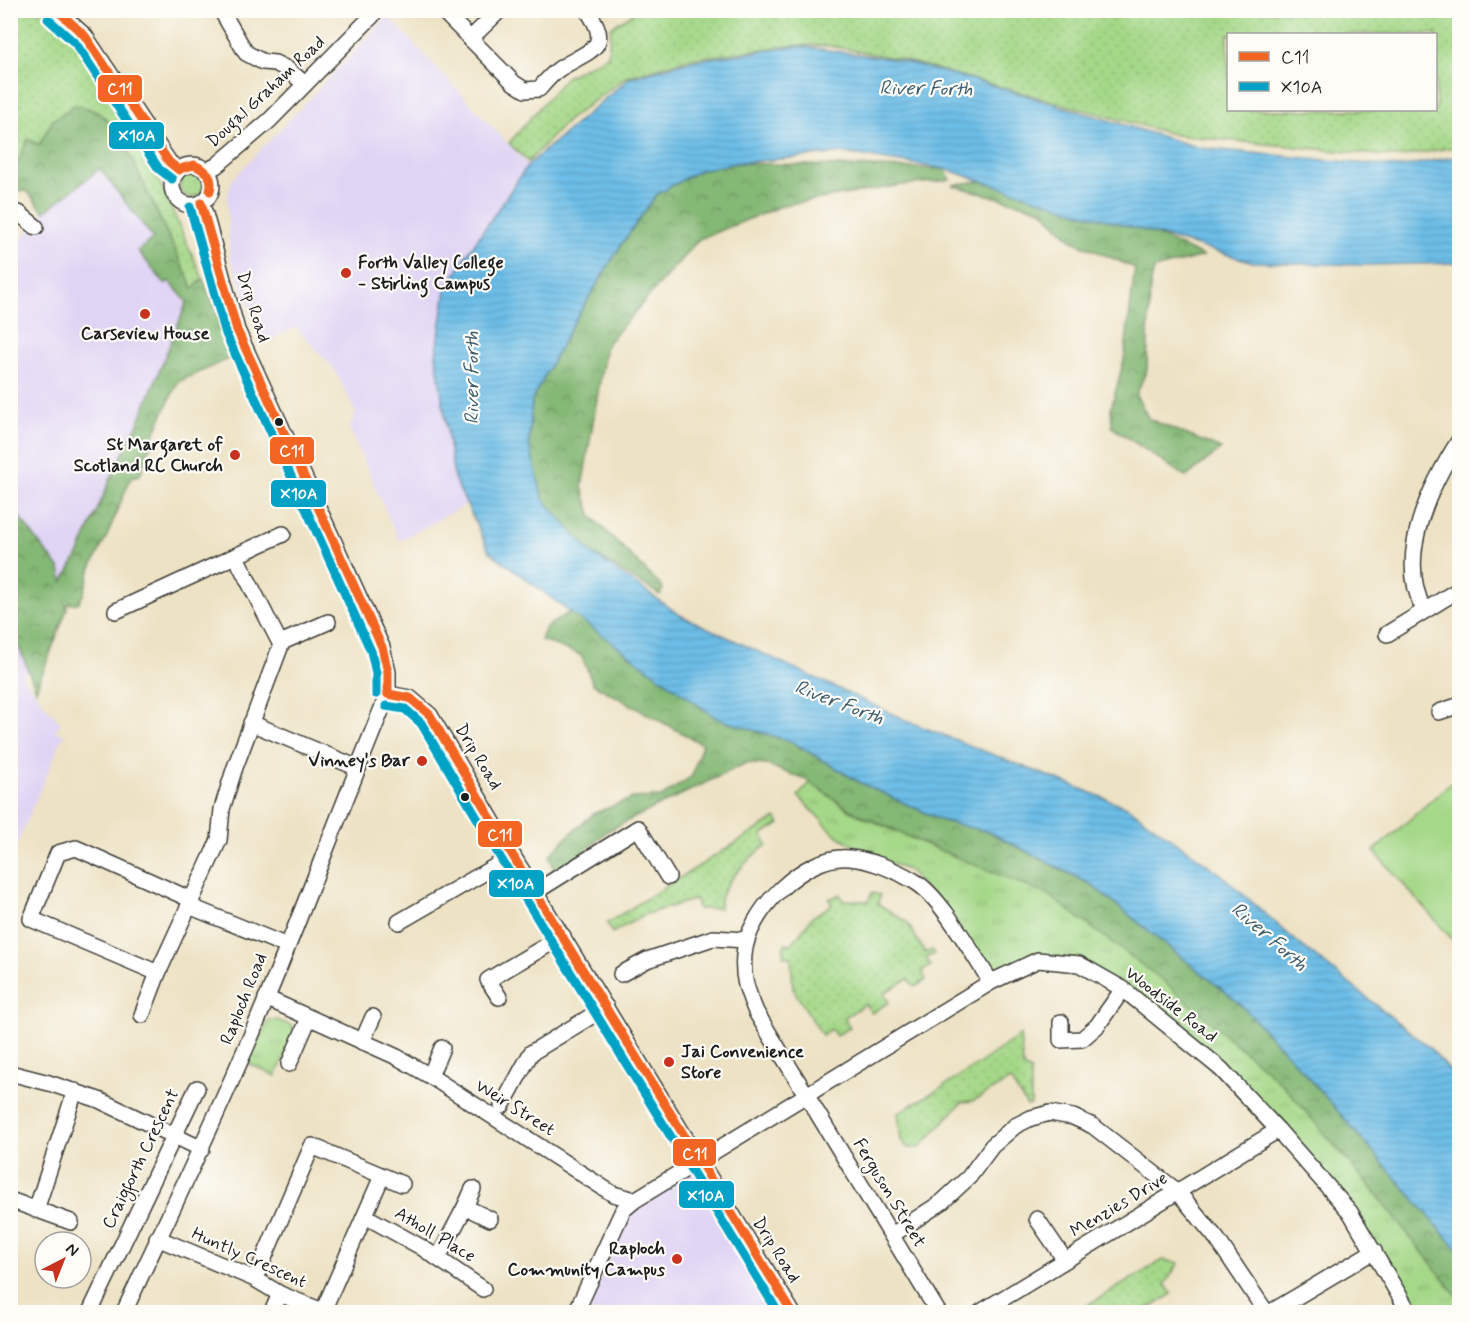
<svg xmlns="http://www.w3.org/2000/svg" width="1470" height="1323" viewBox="0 0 1470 1323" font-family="Mynerve,sans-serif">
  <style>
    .built { fill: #e0d4f4 }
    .grass { fill: url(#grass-dots); stroke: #607a52; stroke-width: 1.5; fill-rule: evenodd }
    .forest { fill: url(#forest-crowns); stroke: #506a48; stroke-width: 1.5 }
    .park { fill: url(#park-tufts); stroke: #607a52; stroke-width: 1.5 }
    .pitch { fill: #a5d888; stroke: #607a52; stroke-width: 1.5 }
    .water { fill: url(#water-rules); stroke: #446c82; stroke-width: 1.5 }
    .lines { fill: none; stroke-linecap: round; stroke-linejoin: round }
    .minor-casing { stroke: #3b3a35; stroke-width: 18 }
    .minor { stroke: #fff; stroke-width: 15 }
    .bus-1-casing { stroke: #fdfcf7; stroke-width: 14 }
    .bus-2-casing { stroke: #fdfcf7; stroke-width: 14 }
    .bus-1 { stroke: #f26522; stroke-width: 9 }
    .bus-2 { stroke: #01a2c5; stroke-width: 9 }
    .poi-dot { fill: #c8321e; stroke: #fdfcf7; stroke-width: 2 }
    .bus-dot { fill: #1c1c1c; stroke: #fdfcf7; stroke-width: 2 }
    .labels { text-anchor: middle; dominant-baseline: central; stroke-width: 4.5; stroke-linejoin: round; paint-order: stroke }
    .street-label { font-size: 18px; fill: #1c1c1c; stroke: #fdfcf7 }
    .poi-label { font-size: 18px; font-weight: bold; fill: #1c1c1c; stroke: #fdfcf7; text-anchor: end }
    .water-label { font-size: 20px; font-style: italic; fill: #3c5c6d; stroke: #fdfcf7 }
    .line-badge { stroke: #fdfcf7; stroke-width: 2 }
    .badge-label { font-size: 16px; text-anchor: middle; font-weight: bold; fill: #fff }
  </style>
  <defs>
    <pattern id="grass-dots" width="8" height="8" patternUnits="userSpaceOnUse" patternTransform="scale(1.5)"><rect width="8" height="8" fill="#a5d888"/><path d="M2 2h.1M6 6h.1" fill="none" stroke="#8db975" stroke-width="1.8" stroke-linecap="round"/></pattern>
    <pattern id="forest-crowns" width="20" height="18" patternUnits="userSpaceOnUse" patternTransform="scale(1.5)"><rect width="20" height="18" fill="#84b874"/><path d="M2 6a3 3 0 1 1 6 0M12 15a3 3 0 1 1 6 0" fill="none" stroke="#6b955e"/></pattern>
    <pattern id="park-tufts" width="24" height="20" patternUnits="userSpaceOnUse" patternTransform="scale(1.5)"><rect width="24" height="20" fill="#a5d888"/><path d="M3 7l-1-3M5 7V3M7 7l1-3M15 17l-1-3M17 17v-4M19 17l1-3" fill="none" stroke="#8db975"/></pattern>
    <pattern id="water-rules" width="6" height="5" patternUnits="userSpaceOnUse" patternTransform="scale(1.5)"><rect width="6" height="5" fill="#6cbde7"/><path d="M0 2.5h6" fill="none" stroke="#5da2c6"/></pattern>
  </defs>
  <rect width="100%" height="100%" fill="#fdfcf7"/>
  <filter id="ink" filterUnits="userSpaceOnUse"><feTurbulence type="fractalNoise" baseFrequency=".0167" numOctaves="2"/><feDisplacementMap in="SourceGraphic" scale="12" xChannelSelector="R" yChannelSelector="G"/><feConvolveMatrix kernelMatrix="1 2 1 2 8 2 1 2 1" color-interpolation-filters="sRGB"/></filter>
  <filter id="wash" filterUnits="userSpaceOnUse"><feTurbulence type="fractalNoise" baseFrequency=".008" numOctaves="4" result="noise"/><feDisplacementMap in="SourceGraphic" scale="24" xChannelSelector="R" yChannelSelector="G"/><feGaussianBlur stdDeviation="1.35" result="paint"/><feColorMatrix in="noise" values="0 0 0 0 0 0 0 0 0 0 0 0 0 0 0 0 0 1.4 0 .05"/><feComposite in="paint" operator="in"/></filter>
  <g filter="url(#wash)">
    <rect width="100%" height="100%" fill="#ede2c4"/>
    <g class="built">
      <path d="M388,16L528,165L468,253L446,290L454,478L467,504L399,541L349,428L356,413L334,369L296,327L263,344L230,257L227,199L232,180Z"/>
      <path d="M100,168L153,238L139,250L166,284L169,281L187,302L140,419L114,471L37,665L22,677L61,724L55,730L56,732L64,734L11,858V245L23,238L44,212Z"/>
      <path d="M693,1170L778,1312H588L631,1205Z"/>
    </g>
    <g class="grass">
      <path d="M11,11H49L69,27L116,91L152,165L203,279L193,289L119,132L53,120L39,145L28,140L11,178Z"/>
      <path d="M637,11H1459V146L1399,157L1176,135L899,59L831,46L795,45L689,59L626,77L567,121L528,162L509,143L566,77L608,56L611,27ZM1228,34H1436V110H1228Z"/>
      <circle cx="192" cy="185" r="12"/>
      <path d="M776,818L780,824L762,835L767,845C753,854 729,878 722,894C720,898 720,903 719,908L698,909L696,899L646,914L612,933L607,923Z"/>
      <path d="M872,893L880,895L878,904L907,922L925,953L932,950L935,954L926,958L931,966L922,971L926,980L915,987L908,979L884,993L889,1002L872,1013L865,1004L844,1018L850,1027L836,1036L831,1029L822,1035L793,989L791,957L783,956L785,943L792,944L812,917L832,905L829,899L840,894L843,900L868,901Z"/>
      <path d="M1020,1035L1023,1067L1031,1071V1105L1027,1106L1010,1080L973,1101L962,1102L919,1148H908L901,1140L898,1113C910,1105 922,1099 934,1092C964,1075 992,1055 1020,1035Z"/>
      <path d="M1163,1260L1179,1263L1165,1284L1172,1294L1143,1312H1076Z"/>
    </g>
    <g class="forest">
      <path d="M74,105C95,108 105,116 119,132L193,288L203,279L235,356L178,382L157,427L140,475L131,477L107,536L91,568L83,595L78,603L66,604L67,609L36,690L11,627V507L60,569L63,582L79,553L114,471L140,419L187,302L169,281L165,284L138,251L153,238L100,169L44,212L27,191H11V178L28,139L39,145L53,120Z"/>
      <path d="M737,163L945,169L950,180L896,186L784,205L699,239L606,345L582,487L592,517L663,588L660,595L590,552L543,499L529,444L532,400L571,327L621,245L656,195L700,170Z"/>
      <path d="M980,181L1124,220L1203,256L1154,269L1150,287L1147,369L1136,395L1149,419L1221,449L1186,477L1112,427L1111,408L1124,360L1135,268L1073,241L1042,210L952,185Z"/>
      <path d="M570,612L718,719L792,742L861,783L943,821L989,832L1090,884L1239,1003L1302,1070L1459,1251V1301L1377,1195L1282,1084L929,846L852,811L806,780L767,765L746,763L607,831L578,857L554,871L550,855L565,839L593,814L633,798L661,797L692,776L702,744L593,684L581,655L541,640L546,627Z"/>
    </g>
    <g class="park">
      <path d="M810,783L852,812L929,846L1048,895L1162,980L1282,1084L1377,1195L1456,1295L1459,1301V1312H1414L1305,1155L1152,1012L1057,958L993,974L910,871L864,852L835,834L798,796Z"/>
      <path d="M269,1020H277L293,1026L294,1033L276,1076L247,1063Z"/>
    </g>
    <path class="pitch" d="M1452,782L1460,791L1459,947L1374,851Z"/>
    <path class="water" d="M799,46L892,59L978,81L1200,148L1399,167L1459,156V263L1366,265L1253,262L1072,210L945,169L844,153L737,163L700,170L656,195L621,245L571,327L532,400L529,444L543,499L590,552L680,615L910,722L1127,807L1218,872L1296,941L1430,1048L1459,1081V1251L1302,1070L1239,1003L1090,884L989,832L943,821L861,783L792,742L718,719L570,612L489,551L454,478L436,356L446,290L468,253L528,165L629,78L690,61Z"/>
  </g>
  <g filter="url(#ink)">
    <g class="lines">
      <g class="minor-casing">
        <g id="minor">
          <path d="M56,10L85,36L169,162L179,170"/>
          <path d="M221,10L246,53L263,62L275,63L287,69L305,84"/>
          <path d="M442,10L514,83L525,90L539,89C545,82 552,74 559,69C588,50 615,49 587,10"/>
          <path d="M470,39L500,10"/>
          <circle cx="192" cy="185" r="20"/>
          <path d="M205,171L216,166L269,121L372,16L375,10"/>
          <path d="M10,224L19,213L36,227"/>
          <path d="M1424,610C1395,555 1430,486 1460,439"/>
          <path d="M116,611L283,534"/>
          <path d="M1387,634L1460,589"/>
          <path d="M280,643L328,622"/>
          <path d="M388,694L410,698L430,715L513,856L792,1312"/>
          <path d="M1439,712L1460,705"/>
          <path d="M251,723L358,768"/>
          <path d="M535,892L638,828L668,877"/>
          <path d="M192,900L76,848L58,853L31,919L158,973L219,840L222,809L234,770L281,645L236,557"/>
          <path d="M189,906L287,946"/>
          <path d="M399,922L513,856"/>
          <path d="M621,974L647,960L713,938L746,940"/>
          <path d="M499,997L488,980L563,936"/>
          <path d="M266,998L397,1057L430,1076L613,1194L635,1200"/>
          <path d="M142,1015L158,973"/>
          <path d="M1061,1022V1040L1082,1039L1097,1026L1123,989"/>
          <path d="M362,1042L373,1017"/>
          <path d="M289,1064L309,1018"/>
          <path d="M10,1073L49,1083L99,1100L202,1149"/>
          <path d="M430,1076L442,1048"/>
          <path d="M502,1106L531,1053L606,1007"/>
          <path d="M10,1200L71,1222"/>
          <path d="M465,1207L490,1219"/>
          <path d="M36,1210L75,1091"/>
          <path d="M365,1216L421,1247L483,1289"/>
          <path d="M1037,1219L1065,1260"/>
          <path d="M892,1235L942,1202L969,1177L992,1146L1015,1126L1031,1118L1050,1113L1073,1117L1093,1126L1178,1192L1217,1239L1266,1312"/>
          <path d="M157,1238L255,1279L280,1294L325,1312"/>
          <path d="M438,1258L465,1207L473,1189"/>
          <path d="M255,1279L312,1146L402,1184"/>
          <path d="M323,1311L382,1176"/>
          <path d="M90,1312L197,1088"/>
          <path d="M124,1312C167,1220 211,1129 251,1036C299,923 341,807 388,694V672L382,647L237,330L205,214L201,203"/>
          <path d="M272,1312L280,1294"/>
          <path d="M576,1312L623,1210L635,1200L991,982L1038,960L1079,964L1123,989L1221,1069L1278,1130L1350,1212L1409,1312"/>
          <path d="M938,1312L756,1012C747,990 742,979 744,955C747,912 805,853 850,858C871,860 896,870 914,881C940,895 973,955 991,982"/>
          <path d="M981,1312L1278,1130"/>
          <path d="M1271,1312L1374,1251"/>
        </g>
      </g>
      <use href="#minor" class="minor"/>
      <g class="bus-1-casing">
        <g id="bus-1">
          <path d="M57,10L85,36L169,162L179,170"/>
          <path d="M183,168L194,165C206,170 214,177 210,191"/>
          <path d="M201,203L237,330L382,647L388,672V694"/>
          <path d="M388,694L410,698L430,715L513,856L792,1312"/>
        </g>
      </g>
      <g class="bus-2-casing">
        <g id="bus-2">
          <path d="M48,19L76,44L159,169L172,179"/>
          <path d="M190,207L226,334L371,651L376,673V694"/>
          <path d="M386,706L405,709L421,723L503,862L778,1312"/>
        </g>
      </g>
      <use href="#bus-1" class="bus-1"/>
      <use href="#bus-2" class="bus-2"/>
    </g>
  </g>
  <g class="poi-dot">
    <circle cx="346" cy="273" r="6"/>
    <circle cx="145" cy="314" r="6"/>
    <circle cx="235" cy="455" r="6"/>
    <circle cx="422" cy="761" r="6"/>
    <circle cx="669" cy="1062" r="6"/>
    <circle cx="677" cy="1259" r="6"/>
  </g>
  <g class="bus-dot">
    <circle cx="279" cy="422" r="5"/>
    <circle cx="465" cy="797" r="5"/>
  </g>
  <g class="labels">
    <g class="street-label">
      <text transform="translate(266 92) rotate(-43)">Dougal Graham Road</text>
      <text transform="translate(253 307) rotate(72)">Drip Road</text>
      <text transform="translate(478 757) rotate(59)">Drip Road</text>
      <text transform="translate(244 999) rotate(-68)">Raploch Road</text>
      <text transform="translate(1171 1005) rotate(38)">Woodside Road</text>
      <text transform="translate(515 1108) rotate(32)">Weir Street</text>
      <text transform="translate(141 1159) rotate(-64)">Craigforth Crescent</text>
      <text transform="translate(889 1193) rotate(59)">Ferguson Street</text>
      <text transform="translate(1119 1205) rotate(-31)">Menzies Drive</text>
      <text transform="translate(435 1235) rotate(31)">Atholl Place</text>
      <text transform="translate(776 1250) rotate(58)">Drip Road</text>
      <text transform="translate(249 1258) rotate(24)">Huntly Crescent</text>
    </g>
    <g class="poi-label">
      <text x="358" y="263" text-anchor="start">Forth Valley College<tspan x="358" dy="21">- Stirling Campus</tspan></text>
      <text x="145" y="334" text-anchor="middle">Carseview House</text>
      <text x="223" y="445">St Margaret of<tspan x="223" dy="21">Scotland RC Church</tspan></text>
      <text x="410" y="761">Vinney's Bar</text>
      <text x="681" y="1052" text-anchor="start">Jai Convenience<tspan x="681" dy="21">Store</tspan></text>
      <text x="665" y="1249">Raploch<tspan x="665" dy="21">Community Campus</tspan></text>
    </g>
    <g class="water-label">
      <text transform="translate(926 89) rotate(1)">River Forth</text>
      <text transform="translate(472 378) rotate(-90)">River Forth</text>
      <text transform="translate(839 703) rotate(21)">River Forth</text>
      <text transform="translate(1269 937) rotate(41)">River Forth</text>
    </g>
  </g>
  <g class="line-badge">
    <rect x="97" y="74" width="46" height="29" rx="6" fill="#f26522"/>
    <rect x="108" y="121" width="57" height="29" rx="6" fill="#01a2c5"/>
    <rect x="269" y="436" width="46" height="29" rx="6" fill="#f26522"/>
    <rect x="270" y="479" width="57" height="29" rx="6" fill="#01a2c5"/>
    <rect x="477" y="820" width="46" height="28" rx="6" fill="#f26522"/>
    <rect x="488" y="869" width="57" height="29" rx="6" fill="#01a2c5"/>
    <rect x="672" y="1138" width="45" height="29" rx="6" fill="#f26522"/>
    <rect x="678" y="1180" width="57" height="29" rx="6" fill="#01a2c5"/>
  </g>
  <g class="badge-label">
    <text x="120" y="94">C11</text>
    <text x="137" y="141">X10A</text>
    <text x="292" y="456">C11</text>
    <text x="299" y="499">X10A</text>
    <text x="500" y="840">C11</text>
    <text x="516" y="889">X10A</text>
    <text x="695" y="1159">C11</text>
    <text x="706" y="1201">X10A</text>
  </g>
  <rect width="1470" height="1323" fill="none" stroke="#fdfcf7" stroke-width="36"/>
  <rect x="1227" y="33" width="210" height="78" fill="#fdfcf7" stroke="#a3a29f" stroke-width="1.5"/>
  <rect x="1239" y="52" width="30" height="9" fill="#f26522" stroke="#a3a29f" stroke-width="1.5"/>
  <text x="1281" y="63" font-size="18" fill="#1c1c1c">C11</text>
  <rect x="1239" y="82" width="30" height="9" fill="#01a2c5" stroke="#a3a29f" stroke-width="1.5"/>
  <text x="1281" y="93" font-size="18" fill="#1c1c1c">X10A</text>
  <g transform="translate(63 1260) rotate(42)"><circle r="28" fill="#fdfcf7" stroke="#a3a29f" stroke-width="1.5"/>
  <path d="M0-4.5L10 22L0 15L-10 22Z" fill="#c8321e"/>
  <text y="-9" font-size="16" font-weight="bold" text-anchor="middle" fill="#1c1c1c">N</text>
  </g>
</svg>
